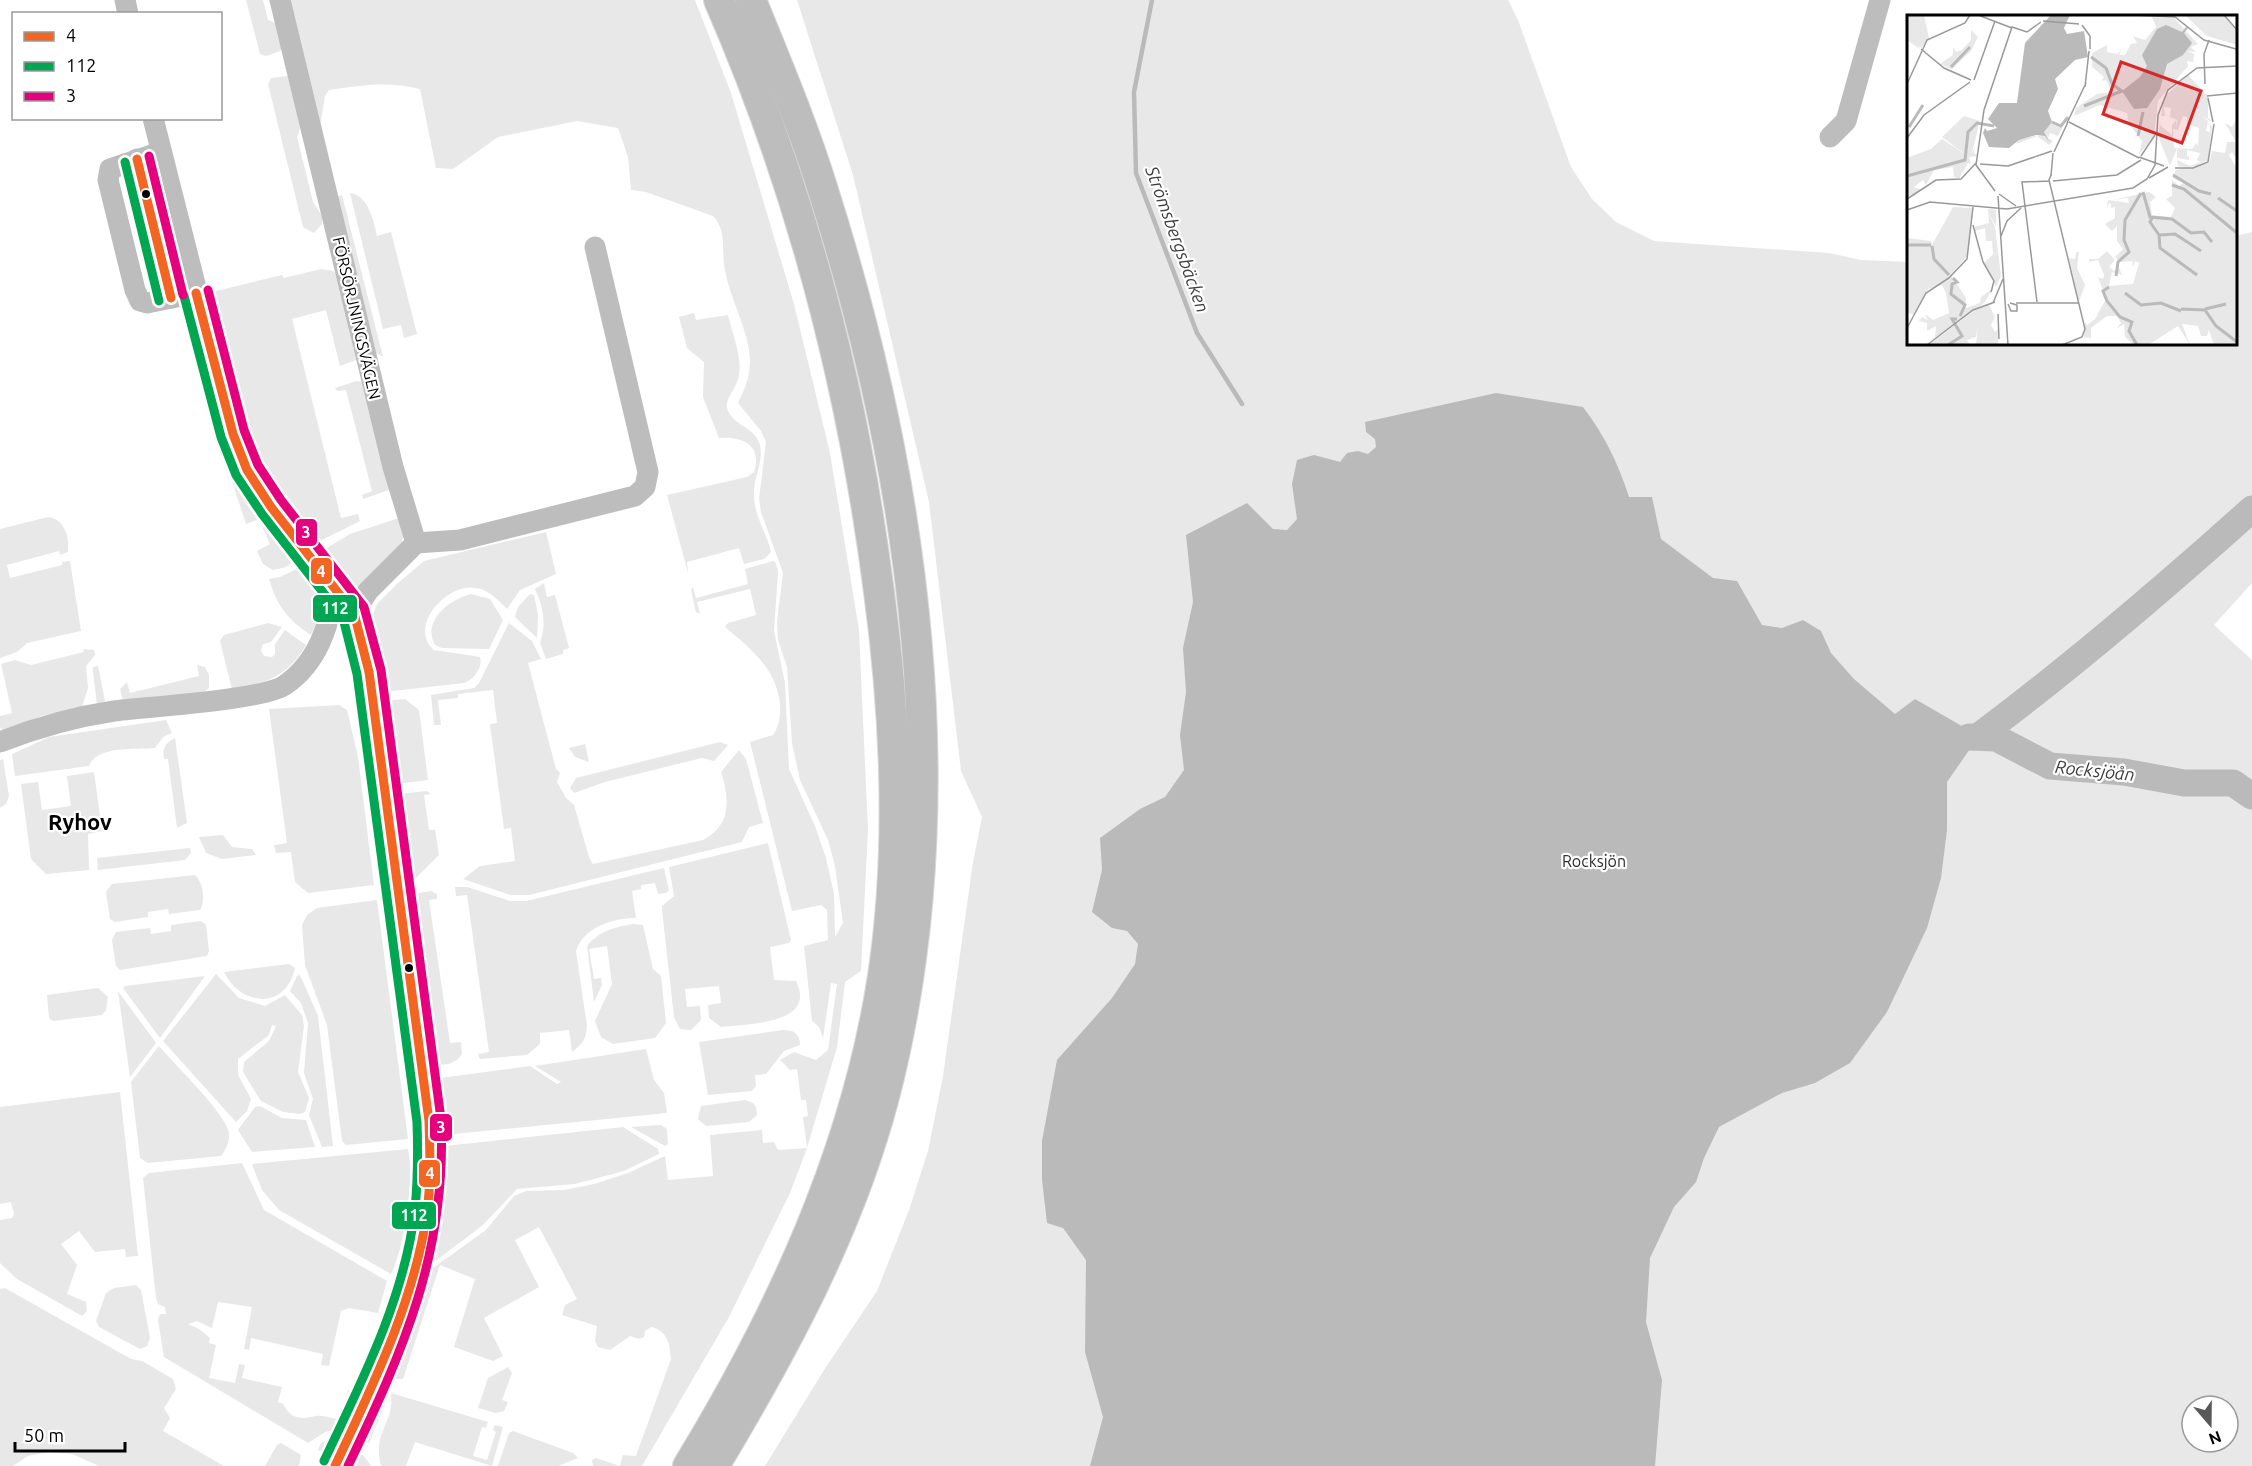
<svg xmlns="http://www.w3.org/2000/svg" width="2252" height="1466" viewBox="0 0 2252 1466" font-family="Ubuntu,sans-serif">
  <style>
    .green { fill: #e8e8e8; fill-rule: evenodd }
    .water { fill: #bababa }
    .lines { fill: none; stroke-linecap: round; stroke-linejoin: round }
    .stream { stroke: #bababa; stroke-width: 4.5 }
    .river { stroke: #bababa; stroke-width: 27 }
    .highway-casing { stroke: #dbdbdb; stroke-width: 32 }
    .minor { stroke: #bdbdbd; stroke-width: 21 }
    .highway { stroke: #bdbdbd; stroke-width: 30 }
    .bus-1-casing { stroke: #fff; stroke-width: 14 }
    .bus-2-casing { stroke: #fff; stroke-width: 14 }
    .bus-3-casing { stroke: #fff; stroke-width: 14 }
    .bus-1 { stroke: #f26522; stroke-width: 9 }
    .bus-2 { stroke: #00a651; stroke-width: 9 }
    .bus-3 { stroke: #e5007d; stroke-width: 9 }
    .bus-dot { fill: #000; stroke: #fff; stroke-width: 2 }
    .labels { text-anchor: middle; dominant-baseline: central; stroke-width: 4.5; stroke-linejoin: round; paint-order: stroke }
    .street-label { font-size: 16px; fill: #000; stroke: #fff }
    .park-label { font-size: 16px; fill: #2d2d2d; stroke: #fff }
    .water-label { font-size: 18px; font-style: italic; fill: #3e3e3e; stroke: #fff }
    .district-label { font-size: 22px; font-weight: bold; fill: #000; stroke: #fff }
    .inset-river { fill: none; stroke: #bababa; stroke-width: 3 }
    .inset-road { fill: none; stroke: #999; stroke-width: 1.5 }
    .view { fill: #d62828; fill-opacity: 0.15; stroke: #d62828; stroke-width: 3 }
    .inset-edge { fill: none; stroke: #000; stroke-width: 3 }
    .line-badge { stroke: #fff; stroke-width: 2 }
    .badge-label { font-size: 16px; text-anchor: middle; font-weight: bold; fill: #fff }
  </style>
  <rect width="100%" height="100%" fill="#fff"/>
  <g class="green">
    <path d="M246,0H263L268,20L275,23L282,49L280,51L266,56L260,54Z"/>
    <path d="M288,0H695L731,93L794,304L830,453L859,630L868,830L861,971L845,982L837,1047L807,1148L790,1193L729,1317L642,1466H593L592,1460L596,1458L620,1466L623,1455L636,1456L671,1359C670,1344 667,1330 651,1327L645,1331L644,1337L639,1339L630,1336L610,1350L598,1347L595,1341L597,1326L562,1315L565,1305L577,1299L539,1227L515,1240L539,1287L484,1318L503,1356L493,1361L454,1347L475,1279L440,1265L403,1379H395L392,1373L433,1268L486,1230L514,1196L526,1191L564,1190L594,1184L628,1173L665,1156L668,1180L713,1176L710,1135L762,1130L763,1143L774,1142L778,1150L807,1148L803,1117L808,1116L806,1100H801L797,1069L790,1070L780,1060L794,1052L816,1060L828,1050L837,984L831,983L823,1038L819,1027L812,1021L804,946L828,940L827,910L821,905L792,911L750,742L773,735C779,727 781,714 780,704C776,668 751,649 725,627L728,623L756,615L750,589L697,602L700,614L696,612L691,590L693,587L696,598L748,584L745,569L773,561L776,563L778,572L774,631L785,683L789,769L815,826L826,858L834,894L835,937L843,923L835,866L828,840L800,780L792,743L787,667L778,640L777,622L783,573L761,512L759,499L766,442L761,431L738,403C746,387 750,376 750,359C748,327 728,296 724,264C722,247 726,229 713,216L646,192L631,190L628,157L618,128L577,121L498,137L453,169L436,168L420,89C389,81 361,85 329,90L325,96L320,126Z"/>
    <path d="M797,0H1508L1518,20L1571,167L1592,199L1616,222L1654,241L1829,253L1861,260L1908,262V344H2236V236L2252,232V583L2214,625L2252,660V1466H765L824,1370L877,1291L909,1210L928,1151L943,1076L973,862L982,817L961,771L929,502L853,175ZM2192,1406H2228V1442H2192Z"/>
    <path d="M288,76L301,125L297,137L313,202L322,216V224L314,233L303,227L268,84L271,78Z"/>
    <path d="M350,193C368,195 374,221 377,236L391,232L417,334L404,338L401,325L383,329Z"/>
    <path d="M342,195L383,357L376,353L336,197Z"/>
    <path d="M321,269L333,271L339,277L356,360L340,366L326,310L292,319L341,518L358,514L360,521L314,544L263,476L251,452L208,293L282,275L284,278Z"/>
    <path d="M694,313L696,320L728,315C732,334 744,360 738,379C736,388 725,399 727,408C732,426 755,426 760,445C764,462 753,478 754,495C754,516 767,533 771,552L764,559L744,564L739,548L687,562L688,573L667,495L747,477L754,472C763,445 742,436 719,438L703,397L704,362L687,348L679,317Z"/>
    <path d="M356,381L363,382L389,490L363,499L362,495L372,491L346,390L337,391L335,388Z"/>
    <path d="M235,463L299,557L286,567L273,570L263,564L257,551L270,544L259,519L246,524L227,466Z"/>
    <path d="M48,517C64,518 70,538 68,552L60,555L59,551L7,565L10,578L62,565V562L70,561L81,631L27,643L17,652L0,658V529Z"/>
    <path d="M399,518L404,534L401,545L350,595L319,553L350,534Z"/>
    <path d="M546,532L556,574L520,590L507,609C498,600 489,590 476,588C447,582 407,627 434,650L480,657C483,667 474,680 464,683L384,692L371,620L377,604L398,583L424,561Z"/>
    <path d="M305,565C324,591 326,605 311,635C288,620 277,606 269,579L280,577Z"/>
    <path d="M544,583L547,597L555,595L569,648L563,650V654L546,659L540,643C547,624 543,606 535,589Z"/>
    <path d="M471,594L490,599L503,620L489,649L442,648L435,645C421,621 450,599 471,594Z"/>
    <path d="M530,594L534,595L538,615L537,638L515,617L518,607Z"/>
    <path d="M268,623L282,627L271,642L263,644L261,651L264,656L272,657L275,654V644L285,630L306,645C288,676 266,684 232,689L220,641L224,635Z"/>
    <path d="M509,623L532,641L541,659L528,663L556,769L560,773L557,782L566,798L574,805L589,857L593,864L703,840C731,826 730,799 721,772L739,750L746,759L763,823L749,827L742,842L529,895H511L463,879L480,866L515,861L511,828L504,829L490,724L497,723L493,690L458,694V698L438,700L441,725H434L431,695L474,688L479,683Z"/>
    <path d="M83,649L94,650L95,655L86,666L88,688L82,707L41,716L4,732L0,727V716L12,713L1,664L15,660L31,665L84,652Z"/>
    <path d="M197,665L205,667L209,675V688L203,693L123,701L120,689L127,682L130,693L199,676Z"/>
    <path d="M98,666L105,701L97,705L93,672V667Z"/>
    <path d="M405,699L419,710L428,780L395,784L384,701Z"/>
    <path d="M339,705L347,710L358,757L374,885L308,893L295,882L291,852L276,853L274,845L287,843L269,709Z"/>
    <path d="M356,708H363L373,787L371,789L368,785Z"/>
    <path d="M166,720L172,733L163,737L155,748C136,750 97,745 89,766L15,776L12,754L49,737Z"/>
    <path d="M175,738L187,823L177,828L168,759H164C162,749 165,743 175,738Z"/>
    <path d="M720,742L728,745L714,761L702,758L605,782L574,793L570,788L576,778Z"/>
    <path d="M585,744L589,762L575,757L569,748Z"/>
    <path d="M3,759L9,796L6,804L0,808V760Z"/>
    <path d="M94,772L102,831L88,834L89,870L46,874L31,859L21,784L38,782L42,810L71,806L67,776Z"/>
    <path d="M427,791L431,794L424,795L429,830H435L439,855L413,881L408,877L397,794Z"/>
    <path d="M371,797H374L385,873L381,882Z"/>
    <path d="M223,835L232,847L252,849L256,855L222,859L206,853L199,837Z"/>
    <path d="M768,843L791,940L789,943L770,947L774,980L796,981C818,1025 745,1024 721,1027L709,1018L708,1005L721,1003L719,986L685,989L687,1007L700,1006L701,1020L691,1030L680,1029L674,1017L662,910V906L674,896L669,867Z"/>
    <path d="M190,848L191,853L185,860L98,870L97,858Z"/>
    <path d="M664,868L669,890L666,893L658,894L655,883L641,885V889L632,891L636,918C614,918 583,927 576,951L587,1026C586,1039 583,1044 572,1052L569,1030L540,1033V1044L527,1055L480,1059L478,1054L489,1052L467,895L456,896L455,887H467L510,901H526Z"/>
    <path d="M195,875C203,882 206,901 200,910L169,914L168,909L148,912V917L115,922L110,919L106,892L112,884Z"/>
    <path d="M431,891L437,894V899L429,900L450,1043L461,1042L462,1054L457,1060L449,1064L436,1065L434,1062L410,899L413,894Z"/>
    <path d="M377,900L408,1139L346,1145L342,1141L327,1025L305,965L302,925L307,915L317,908Z"/>
    <path d="M383,901L389,905L395,947L389,949Z"/>
    <path d="M201,921L206,925L209,951L207,956L120,970L116,966L112,940L116,932L150,928L151,934L171,931V925Z"/>
    <path d="M634,924L643,925L653,969L661,976L666,1023L655,1038L613,1044L601,1037L595,1021L612,984L607,946L589,949L594,979L601,978L602,985L594,1002L587,946C599,931 615,927 634,924Z"/>
    <path d="M289,964L295,968C286,1010 241,1007 224,972Z"/>
    <path d="M216,974L239,998L265,1006L285,995L302,1015L304,1026L298,1072L309,1098L305,1112L300,1114L283,1112L261,1101L243,1072L244,1062L269,1041L276,1026L272,1025L269,1035L238,1059V1075L251,1099L247,1111L236,1122L163,1041Z"/>
    <path d="M300,975L318,1016L333,1146L322,1147L309,1115L313,1099L304,1073L308,1023L301,1003L290,991L297,976Z"/>
    <path d="M205,976L160,1038L123,988L125,986Z"/>
    <path d="M401,984L420,1133L414,1138L395,985Z"/>
    <path d="M98,988L108,997L106,1010L102,1015L53,1021L49,1018L47,995Z"/>
    <path d="M118,991L156,1043L130,1077Z"/>
    <path d="M783,1030C793,1030 800,1033 800,1045L784,1051L766,1074L755,1075L756,1086L752,1091L708,1095L699,1042Z"/>
    <path d="M159,1046C174,1064 223,1111 228,1130C231,1138 227,1149 221,1156L148,1163L140,1158L131,1082Z"/>
    <path d="M646,1049L654,1080L664,1093L667,1113L444,1135L437,1087V1080L440,1078L530,1066L557,1084L561,1082L535,1066Z"/>
    <path d="M120,1092L138,1256L126,1257L125,1249L95,1252L79,1231L61,1244L77,1265L67,1294L86,1302L87,1311L82,1316L17,1279L0,1263V1220L12,1218L14,1214L11,1202L0,1204V1107Z"/>
    <path d="M745,1100L753,1103L756,1107L757,1115L749,1122L706,1126L698,1119L701,1106Z"/>
    <path d="M260,1106L282,1118L306,1120L315,1147L252,1152L238,1130L255,1107Z"/>
    <path d="M661,1125L667,1129L668,1144L665,1146L631,1127Z"/>
    <path d="M623,1127L658,1149L659,1154L624,1171L575,1184L517,1189L483,1225L430,1265L444,1191L445,1146Z"/>
    <path d="M415,1148L422,1151L417,1229L391,1320L362,1383L359,1376C389,1306 426,1227 415,1148Z"/>
    <path d="M408,1149C415,1177 404,1248 391,1274L279,1210L262,1190L252,1164Z"/>
    <path d="M242,1163L264,1210L387,1281L378,1313L349,1308L341,1311L329,1366L321,1365L323,1354L251,1338L249,1350L244,1349L252,1307L218,1302L212,1328L197,1321L188,1324L199,1329L210,1338L209,1343L216,1345L209,1378L235,1383L239,1364L245,1365L242,1378L282,1387L278,1402L283,1404C292,1420 300,1419 316,1416C323,1415 334,1419 341,1420L348,1390H351V1400L339,1429L325,1432L308,1443L164,1357L158,1320L160,1314H166L165,1307L158,1304L156,1298L143,1178L149,1173Z"/>
    <path d="M136,1285L141,1290L150,1338L147,1346L140,1349L99,1327L96,1321L106,1293L114,1288Z"/>
    <path d="M5,1288L131,1359L142,1361L173,1379L176,1389L164,1408L170,1418L163,1431L224,1466H99L72,1454L49,1452L28,1456L13,1466H0V1289Z"/>
    <path d="M508,1367L512,1373L502,1400L508,1402L504,1411L496,1413L478,1408L488,1378Z"/>
    <path d="M391,1393L488,1422L486,1428L482,1427L473,1456L487,1460L496,1432L493,1430L495,1425L503,1427L492,1466L415,1442L406,1466H381C372,1431 395,1423 391,1393Z"/>
    <path d="M377,1396L385,1405L369,1443L358,1441Z"/>
    <path d="M513,1431L573,1453L578,1458L558,1466H498L509,1433Z"/>
    <path d="M328,1440L339,1443L332,1452L324,1453L318,1450L321,1443Z"/>
    <path d="M281,1443L301,1455L299,1466H265L277,1445Z"/>
    <path d="M353,1451L364,1456L371,1466H346Z"/>
  </g>
  <path class="water" d="M1496,393L1583,407C1605,436 1618,463 1629,497H1652L1661,539L1713,578L1737,581L1762,625L1782,628L1803,620L1821,631L1831,653L1854,679L1895,714L1915,699L1979,736L1947,782V830L1941,878L1927,928L1887,1012L1850,1063L1815,1083L1782,1093L1719,1127L1704,1158L1696,1182L1674,1207L1650,1258L1646,1322L1662,1380L1655,1466H1090L1103,1417L1085,1352L1086,1260L1063,1228L1047,1223L1042,1180V1141L1057,1060L1112,998L1135,964L1138,944L1127,931L1112,928L1092,912L1102,870L1100,838L1140,809L1165,797L1184,770L1180,735L1186,692L1183,648L1193,602L1186,535L1247,503L1273,529L1287,530L1297,519L1292,484L1297,460L1314,455L1340,462L1347,453L1358,451L1368,454L1376,447L1375,439L1366,432L1365,422Z"/>
  <g class="lines">
    <path class="stream" d="M1152,0L1134,92L1136,173L1197,333L1242,404"/>
    <g class="river">
      <path d="M1979,736C2074,665 2164,588 2252,509"/>
      <path d="M1969,737L1996,738L2050,766L2124,772L2184,783H2233L2252,796"/>
    </g>
    <g class="highway-casing">
      <g id="highway">
        <path d="M688,1466C780,1315 856,1152 883,976C902,849 896,719 879,592C853,389 801,188 719,0"/>
        <path d="M714,1466C784,1349 849,1230 884,1097C961,801 914,475 822,187C802,123 776,62 751,0"/>
      </g>
    </g>
    <g class="minor">
      <path d="M125,0L128,14"/>
      <path d="M280,0L393,467L416,543L368,591L354,613"/>
      <path d="M153,118L233,434L247,470L271,507L354,613L369,672L429,1121C441,1247 388,1355 335,1466"/>
      <path d="M1830,137L1846,121L1880,0"/>
      <path d="M161,152L110,169L108,180L135,290L140,301L147,303L196,293"/>
      <path d="M137,159L171,298"/>
      <path d="M416,543L460,540L635,496L645,487L648,472L595,247"/>
      <path d="M0,742C38,727 74,717 114,711C146,707 264,700 285,685C317,663 332,623 333,586"/>
    </g>
    <use href="#highway" class="highway"/>
    <g class="bus-1-casing">
      <g id="bus-1">
        <path d="M137,159L171,298"/>
        <path d="M196,293L233,434L247,470L271,507L354,613L369,672L429,1121C430,1152 431,1182 427,1213C414,1302 373,1385 335,1466"/>
      </g>
    </g>
    <g class="bus-2-casing">
      <g id="bus-2">
        <path d="M125,162L159,301"/>
        <path d="M184,296L221,437L236,475L262,514L343,618L357,674L417,1122C418,1151 418,1179 415,1209C405,1297 362,1381 324,1461"/>
      </g>
    </g>
    <g class="bus-3-casing">
      <g id="bus-3">
        <path d="M149,156L183,295"/>
        <path d="M208,290L244,430L258,465L281,500L364,607L381,670L441,1119C447,1252 404,1349 348,1466"/>
      </g>
    </g>
    <use href="#bus-1" class="bus-1"/>
    <use href="#bus-2" class="bus-2"/>
    <use href="#bus-3" class="bus-3"/>
  </g>
  <g class="bus-dot">
    <circle cx="146" cy="194" r="5"/>
    <circle cx="409" cy="968" r="5"/>
  </g>
  <g class="labels">
    <g class="street-label">
      <text transform="translate(357 318) rotate(77)">FÖRSÖRJNINGSVÄGEN</text>
    </g>
    <g class="park-label">
      <text x="1594" y="861">Rocksjön</text>
    </g>
    <g class="water-label">
      <text transform="translate(1178 239) rotate(70)">Strömsbergsbäcken</text>
      <text transform="translate(2095 770) rotate(6)">Rocksjöån</text>
    </g>
    <g class="district-label">
      <text x="80" y="821">Ryhov</text>
    </g>
  </g>
  <g transform="translate(1907 15)">
    <rect width="330" height="330" fill="#fff"/>
    <path d="M0,0H17L22,23L14,33L11,31L13,34L0,25ZM316,0L330,16V30L300,21L279,1ZM245,2L267,3L291,29L284,32L289,37L281,36L287,39L286,47L280,46L281,51L251,86L247,121L232,140L235,126L222,109L220,98L193,90L167,101L169,93L190,79L205,77L199,65L194,66L197,62L185,52V38L200,30V37L210,39L215,34L212,40H218L224,29L230,28L226,21L238,25L249,12ZM64,15L71,22L64,36L45,54L33,49L46,40V32L49,37L55,35L64,25ZM281,60L301,81V103L305,106H303L294,100L301,106L299,116L303,117V108L305,112L301,145L285,153L271,151L270,145L283,151L294,147L290,145L293,138L280,135V141L282,142V145L270,143V133L263,151L251,121L257,82ZM257,92L264,93L263,102L270,105L269,112V105L265,110V120L253,110L254,101H258ZM276,101L280,102V109L292,113L291,131L289,128L285,134L267,133L266,114L271,115ZM57,101L73,106L65,138L68,132L67,138L71,141L62,142L64,149L61,148L52,164L47,162L46,152L27,155L19,170L16,165L7,172L15,175L0,182V139L2,142L24,134L35,124L62,142L35,122ZM330,104V145L325,137L322,140L330,154V330H307L302,315L300,321H294L291,311L275,309L283,330L271,311L241,330H227L218,322L217,309L209,314L214,308L210,301H200L184,313V323L177,322L178,307L180,310L188,304L199,284L191,262L196,264L197,260L191,245L182,247V244H191L200,236L208,245L202,252L207,256L212,253L215,260L205,257L202,271L226,269L232,248L228,246L226,252L225,246L213,247L208,242L216,234L210,226V211L205,216L198,209L208,203V192L204,193L203,187L200,193L201,185L222,188L221,183L206,185L242,177L249,182L243,187L245,200L264,202L268,193L259,184L265,181V165L272,171L276,168L266,163L269,155L302,148L305,136L318,138L320,127H329L318,108L325,112ZM159,105L151,121L143,118L141,123L146,126L142,130L130,121L109,129L112,124L128,121H138L137,115L146,106L153,109ZM46,192L65,193L61,240L44,260L59,283V293L73,288L74,282L87,273L76,289L28,323L29,311L20,316V308L12,306L15,302L21,305L18,299L26,305L42,298L39,278L35,270L21,274L7,300L0,297V223L24,226L25,230ZM81,194L89,195V211L82,199L88,212L94,261L89,272L77,248L86,239L85,226H79L78,213L68,216L67,212L82,208ZM169,237H172L170,253L178,270L172,286L162,243L168,244ZM82,290L88,302L84,310L88,317L91,314V330H69L71,310L69,322L60,325L63,330H22L68,295Z" fill="#e8e8e8" fill-rule="evenodd"/>
    <path d="M144,0H163L157,13L160,19L177,16L181,42L168,45L148,64L151,74L141,96L145,107L137,117L143,128L138,121L129,120L112,125L102,133L82,132L76,118L78,113L80,116L90,113L81,104L92,88H110L118,28ZM259,10L275,17L279,12L281,13L277,18L285,28L276,40L260,49L253,74L240,93L227,94L215,76L233,62L240,51L235,40L250,14Z" fill="#bababa"/>
    <path class="inset-river" d="M184,42L199,53L205,69L216,77M44,52L63,32M177,91L215,76M145,107L154,111L161,102M2,112L16,90M231,121L236,97M266,160L292,176L304,179M0,161L58,145L61,117L70,108L87,111M265,170L277,174L330,218M236,177L243,202L265,204L284,218L297,217L305,227M311,183L330,196M245,203L243,207L252,220L253,233L290,260M253,220L268,219L294,236M0,230H24M25,231L27,244L42,260M209,261L211,247L222,237L217,225L218,205L234,178M46,263L50,267L45,269L44,279L58,290L53,301M202,272L196,276L200,286L213,302L225,307L222,316L230,330M218,278L234,290L254,288L274,296M274,294L298,295L309,311L330,327M298,294L319,289M41,330L55,321L45,304H50"/>
    <path class="inset-road" d="M71,0L105,13M227,0L268,2L297,25L329,34M317,0L330,15M136,6L172,9M175,10L183,21V34M14,34L37,53L64,65M67,65L88,6M0,69L20,25L58,8L63,0M298,69L297,39L302,25M178,72L182,36M300,81L330,78M301,83L306,107M162,107L232,143M160,108L179,68M0,123L17,100L63,67M147,137L161,107M234,141L248,120M232,142L257,151M73,149L101,151L145,136M268,153H286L301,147L307,109M144,160L142,165L178,314L175,322L155,330M144,161L146,138M242,163L261,152M146,166L210,160L234,145M88,176L69,150L77,95L105,12L120,17L134,7M92,179L109,191M91,181L101,330M0,184L29,165L54,164L69,148M0,195L23,187L100,194L226,173L240,164L248,150L251,100L261,75L290,53L330,51M66,210L76,247L87,266L84,277M94,221L100,206L114,193M130,287L115,167L142,166M86,288L96,264M109,288H172M101,289L104,296H110V290L103,288M91,299L92,324M0,313L19,278L42,263L60,244L66,192M20,330L66,295L88,287"/>
    <path class="view" d="M214,47L294,76L275,128L196,99Z"/>
    <rect width="330" height="330" class="inset-edge"/>
  </g>
  <g class="line-badge">
    <rect x="295" y="518" width="23" height="29" rx="6" fill="#e5007d"/>
    <rect x="310" y="557" width="23" height="28" rx="6" fill="#f26522"/>
    <rect x="312" y="594" width="46" height="29" rx="6" fill="#00a651"/>
    <rect x="429" y="1113" width="24" height="29" rx="6" fill="#e5007d"/>
    <rect x="418" y="1159" width="23" height="29" rx="6" fill="#f26522"/>
    <rect x="391" y="1201" width="46" height="29" rx="6" fill="#00a651"/>
  </g>
  <g class="badge-label">
    <text x="306" y="538">3</text>
    <text x="321" y="577">4</text>
    <text x="335" y="614">112</text>
    <text x="441" y="1133">3</text>
    <text x="430" y="1179">4</text>
    <text x="414" y="1221">112</text>
  </g>
  <rect x="12" y="12" width="210" height="108" fill="#ffffff" stroke="#999999" stroke-width="1.5"/>
  <rect x="24" y="32" width="30" height="9" fill="#f26522" stroke="#999999" stroke-width="1.5"/>
  <text x="66" y="42" font-size="18" fill="#000000">4</text>
  <rect x="24" y="62" width="30" height="9" fill="#00a651" stroke="#999999" stroke-width="1.5"/>
  <text x="66" y="72" font-size="18" fill="#000000">112</text>
  <rect x="24" y="92" width="30" height="9" fill="#e5007d" stroke="#999999" stroke-width="1.5"/>
  <text x="66" y="102" font-size="18" fill="#000000">3</text>
  <g transform="translate(2210 1424) rotate(160)"><circle r="28" fill="#ffffff" stroke="#999999" stroke-width="1.5"/>
  <path d="M0-4.5L10 22L0 15L-10 22Z" fill="#595959"/>
  <text y="-9" font-size="16" font-weight="bold" text-anchor="middle" fill="#000000">N</text>
  </g>
  <path d="M15 1442v9h110v-9" fill="none" stroke="#000000" stroke-width="3"/>
  <text x="24" y="1442" font-size="18" fill="#000000" stroke="#ffffff" stroke-width="4.5" paint-order="stroke">50 m</text>
</svg>
